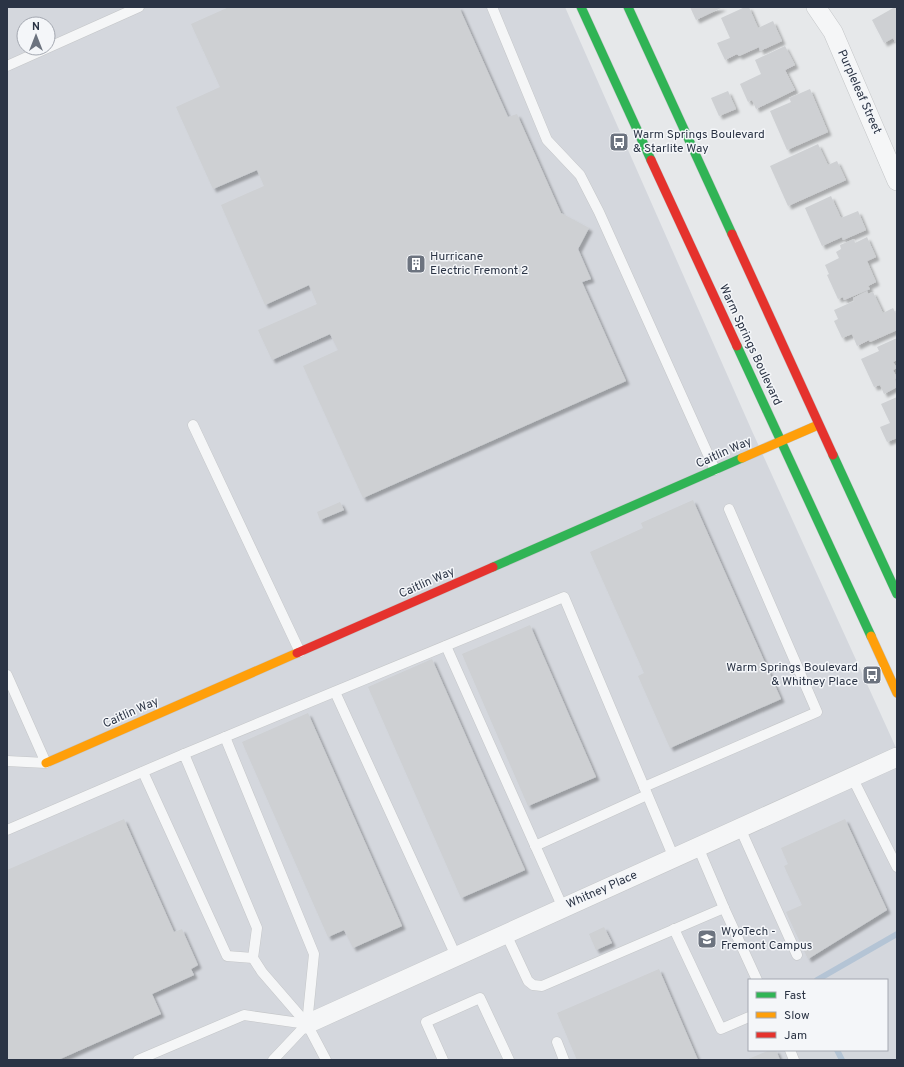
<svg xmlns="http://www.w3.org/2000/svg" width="904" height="1067" viewBox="0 0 904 1067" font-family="Overpass,sans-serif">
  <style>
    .built { fill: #d4d7dd; fill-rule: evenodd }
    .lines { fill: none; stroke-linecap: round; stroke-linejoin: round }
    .stream { stroke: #b4c4d5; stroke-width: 6 }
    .building { fill: #ced0d3; filter: url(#shadow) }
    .lane-casing { stroke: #c4c6c8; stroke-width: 11 }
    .street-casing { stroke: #c4c6c8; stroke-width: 20 }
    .fast-casing { stroke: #c4c6c8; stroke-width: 10 }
    .slow-casing { stroke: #c4c6c8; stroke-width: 10 }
    .jam-casing { stroke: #c4c6c8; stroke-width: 10 }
    .lane { stroke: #f5f6f7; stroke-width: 10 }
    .street { stroke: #f5f6f7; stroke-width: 19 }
    .fast { stroke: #30b455; stroke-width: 9 }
    .slow { stroke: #ff9f0a; stroke-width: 9 }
    .jam { stroke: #e5322d; stroke-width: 9 }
    .labels { text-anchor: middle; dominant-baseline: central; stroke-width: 3; stroke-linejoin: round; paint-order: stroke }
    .street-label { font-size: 12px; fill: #2b3445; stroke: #f4f6f9 }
    .poi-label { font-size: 12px; fill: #2b3445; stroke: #f4f6f9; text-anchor: start }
  </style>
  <defs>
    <filter id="shadow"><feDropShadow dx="3.5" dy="3.5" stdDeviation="1" flood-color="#0004"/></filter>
  </defs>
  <rect width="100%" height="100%" fill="#e6e8ea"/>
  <path class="built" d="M7,7H565L752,431L897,750V1060H7ZM24,24H48V48H24ZM749,980H887V1050H749Z"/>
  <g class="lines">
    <g class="stream">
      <path d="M817,980L897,934"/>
      <path d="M837,1050L842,1060"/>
    </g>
  </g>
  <g class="building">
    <path d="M229,7H459L508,117L517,114L561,213L589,228L578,249L591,279L582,282L626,381L363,498L303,366L338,350L330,334L272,360L258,330L317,304L309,285L265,305L221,205L264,186L257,170L213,189L176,107L220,87L191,24Z"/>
    <path d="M690,7H723L696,20Z"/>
    <path d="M745,7H749L758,28L773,21L782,41L760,51L759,47L739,56L737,54L725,60L717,43L730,38L721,18Z"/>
    <path d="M895,7H897V46L893,38L884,43L872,20Z"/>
    <path d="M785,46L795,65L785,70L795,90L756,109L752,100L748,102L740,84L761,74L755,60Z"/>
    <path d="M810,89L828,132L787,150L770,111L791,102L789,98Z"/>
    <path d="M728,91L736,109L719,116L711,98Z"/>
    <path d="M818,144L828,165L837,161L846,180L788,206L770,166Z"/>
    <path d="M831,196L841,218L858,211L866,230L843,240L842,237L822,246L805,208Z"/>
    <path d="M867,237L876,257L867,261L876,282L868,286L870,289L844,300L843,297L838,299L827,275L829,274L825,265L839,258L836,252L841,249L840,245L854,239L855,243Z"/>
    <path d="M867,291L868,294L873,292L883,313L893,308L897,316V330L870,342L869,340L857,346L852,334L842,338L834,321L838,319L834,310L854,301L853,298Z"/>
    <path d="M897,338V360L893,362L897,368L893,370L897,378L895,379L897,387L884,394L880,385L874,387L861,359L879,351L877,347Z"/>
    <path d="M897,397V438L887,442L880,427L890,423L881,404Z"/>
    <path d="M693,500L781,699L670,748L638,676L644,673L590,552L643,528L641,523Z"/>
    <path d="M340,502L344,510L320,520L317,512Z"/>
    <path d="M530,625L596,777L528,806L462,654Z"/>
    <path d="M432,659L525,870L461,898L368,687Z"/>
    <path d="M308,713L402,926L353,948L344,930L328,937L242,742Z"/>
    <path d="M124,819L174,932L182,929L198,965L191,969L194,975L152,994L161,1014L58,1060H7V870Z"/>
    <path d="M845,819L887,910L808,959L786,912L802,905L784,866L788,864L781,848Z"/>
    <path d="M604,927L612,943L596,950L589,934Z"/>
    <path d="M659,969L698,1060H577L557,1013Z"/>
    <path d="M770,1050H776L780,1060H746Z"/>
  </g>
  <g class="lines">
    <g class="lane-casing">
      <g id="lane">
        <path d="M492,7L547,140L580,175L599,212L715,470"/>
        <path d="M7,66L139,7"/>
        <path d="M193,425L300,652"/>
        <path d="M446,646L563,908"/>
        <path d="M7,675L46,763L7,761"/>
        <path d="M335,692L456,956"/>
        <path d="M225,737L564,597L674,858"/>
        <path d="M184,754L225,737L314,954L307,1024L273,1060"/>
        <path d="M143,772L227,956L253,958"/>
        <path d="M852,777L897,867"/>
        <path d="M644,787L817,712L729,509"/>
        <path d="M740,828L797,955"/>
        <path d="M7,830L184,754L257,928L253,958L262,972L307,1024L326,1060"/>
        <path d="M535,846L647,795"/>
        <path d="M698,847L724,908"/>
        <path d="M674,929L721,1029L749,1017"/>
        <path d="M506,934L528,981L533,985L542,986L724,908L757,980"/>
        <path d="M557,1042L564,1060"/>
        <path d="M790,1050L794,1060"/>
        <path d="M138,1060L244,1015L307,1024"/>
        <path d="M443,1060L426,1022L480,998L509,1060"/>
      </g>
    </g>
    <g class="street-casing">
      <g id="street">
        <path d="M816,7L833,32L897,181"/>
        <path d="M307,1024L897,757"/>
      </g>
    </g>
    <g class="fast-casing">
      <g id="fast">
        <path d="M581,7L651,160"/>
        <path d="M628,7L732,234"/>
        <path d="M737,346L871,636"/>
        <path d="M833,455L897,594"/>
        <path d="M493,567L742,458"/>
      </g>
    </g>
    <g class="slow-casing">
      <g id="slow">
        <path d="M742,458L818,425"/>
        <path d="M871,636L897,693"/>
        <path d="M46,763L297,653"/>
      </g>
    </g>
    <g class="jam-casing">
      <g id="jam">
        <path d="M651,160L737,346"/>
        <path d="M732,234L833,455"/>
        <path d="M297,653L493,567"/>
      </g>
    </g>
    <use href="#lane" class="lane"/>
    <use href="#street" class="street"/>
    <use href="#fast" class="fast"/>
    <use href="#slow" class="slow"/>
    <use href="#jam" class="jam"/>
  </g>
  <defs>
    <g id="bus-square" transform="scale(1)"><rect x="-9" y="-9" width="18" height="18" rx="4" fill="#6c737f" stroke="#f4f6f9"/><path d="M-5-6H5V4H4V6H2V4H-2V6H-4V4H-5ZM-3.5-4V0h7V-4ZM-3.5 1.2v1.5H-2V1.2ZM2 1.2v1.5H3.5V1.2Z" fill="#fff"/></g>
    <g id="building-square" transform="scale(1)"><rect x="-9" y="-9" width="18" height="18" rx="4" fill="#6c737f" stroke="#f4f6f9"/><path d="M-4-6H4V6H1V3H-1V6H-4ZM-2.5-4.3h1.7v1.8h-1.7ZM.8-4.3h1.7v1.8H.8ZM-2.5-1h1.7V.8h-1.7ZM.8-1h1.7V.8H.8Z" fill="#fff"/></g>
    <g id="school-square" transform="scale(1)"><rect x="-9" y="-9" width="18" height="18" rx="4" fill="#6c737f" stroke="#f4f6f9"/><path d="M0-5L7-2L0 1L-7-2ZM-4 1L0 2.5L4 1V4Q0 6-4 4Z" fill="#fff"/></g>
  </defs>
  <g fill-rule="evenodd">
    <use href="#bus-square" x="619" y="142"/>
    <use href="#building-square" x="416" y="264"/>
    <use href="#bus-square" x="872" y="675"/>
    <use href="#school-square" x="707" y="939"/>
  </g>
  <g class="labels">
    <g class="street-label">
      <text transform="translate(859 92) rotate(66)">Purpleleaf Street</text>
      <text transform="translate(750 345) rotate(65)">Warm Springs Boulevard</text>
      <text transform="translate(724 453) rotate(-24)">Caitlin Way</text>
      <text transform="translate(427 583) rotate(-24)">Caitlin Way</text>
      <text transform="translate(131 713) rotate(-24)">Caitlin Way</text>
      <text transform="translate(602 890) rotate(-24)">Whitney Place</text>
    </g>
    <g class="poi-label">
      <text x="633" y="135">Warm Springs Boulevard<tspan x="633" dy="14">&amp; Starlite Way</tspan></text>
      <text x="430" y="257">Hurricane<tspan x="430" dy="14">Electric Fremont 2</tspan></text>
      <text x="858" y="668" text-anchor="end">Warm Springs Boulevard<tspan x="858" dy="14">&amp; Whitney Place</tspan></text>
      <text x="721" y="932">WyoTech -<tspan x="721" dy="14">Fremont Campus</tspan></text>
    </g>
  </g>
  <rect width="904" height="1067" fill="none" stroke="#2b3445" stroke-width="16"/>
  <rect x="748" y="979" width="140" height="72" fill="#f4f6f9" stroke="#a4a8b1"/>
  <rect x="756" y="992" width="20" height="6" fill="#30b455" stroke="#a4a8b1"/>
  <text x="784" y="999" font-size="12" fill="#2b3445">Fast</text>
  <rect x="756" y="1012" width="20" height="6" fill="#ff9f0a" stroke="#a4a8b1"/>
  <text x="784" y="1019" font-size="12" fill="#2b3445">Slow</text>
  <rect x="756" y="1032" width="20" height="6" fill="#e5322d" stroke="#a4a8b1"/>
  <text x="784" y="1039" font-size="12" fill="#2b3445">Jam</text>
  <g transform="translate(36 36)"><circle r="19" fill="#f4f6f9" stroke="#a4a8b1"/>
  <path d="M0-3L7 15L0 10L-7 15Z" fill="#6c737f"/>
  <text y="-6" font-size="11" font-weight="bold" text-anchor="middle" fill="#2b3445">N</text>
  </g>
</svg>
